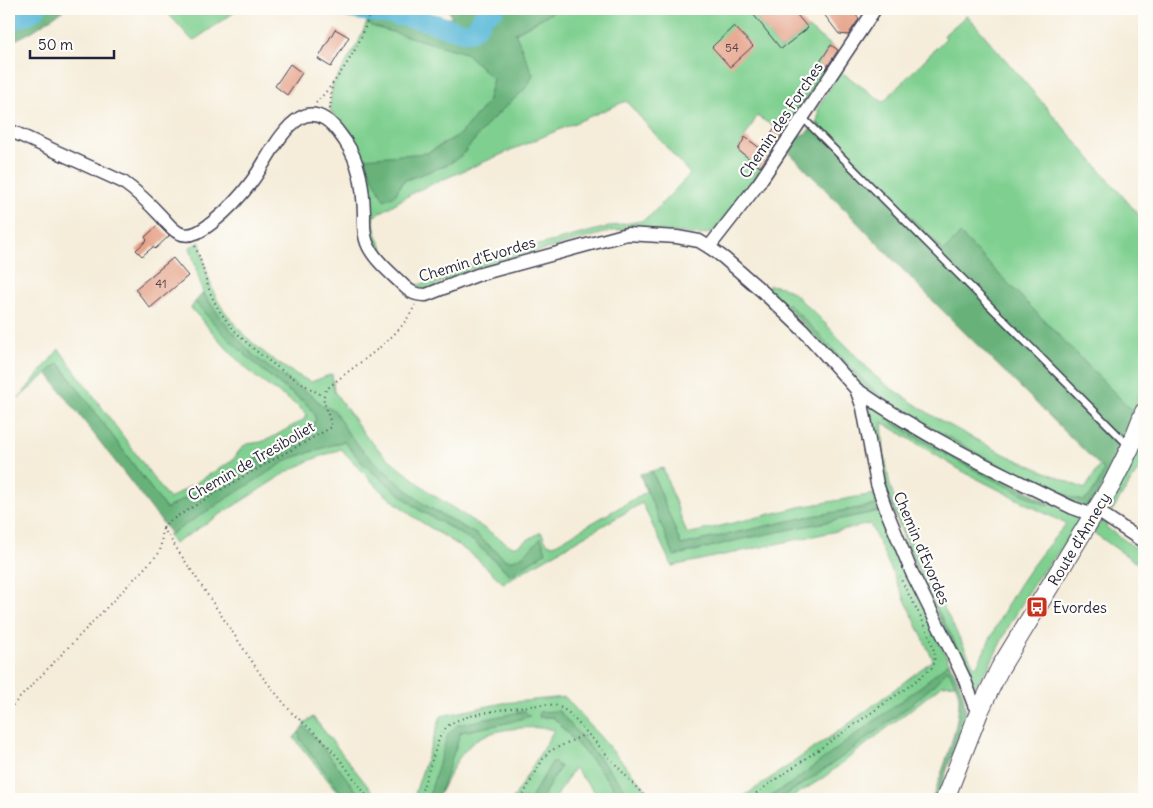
<svg xmlns="http://www.w3.org/2000/svg" width="1153" height="808" viewBox="0 0 1153 808" font-family="Delius,sans-serif">
  <style>
    .green { fill: #7fd090; stroke: #507966; fill-rule: evenodd }
    .forest { fill: #67b27a; stroke: #446a5a }
    .lines { fill: none; stroke-linecap: round; stroke-linejoin: round }
    .river { stroke: #5bbad9; stroke-width: 20 }
    .building { fill: #e5a087 }
    .service-casing { stroke: #424053; stroke-width: 9 }
    .minor-casing { stroke: #424053; stroke-width: 15 }
    .secondary-casing { stroke: #424053; stroke-width: 20 }
    .path { stroke: #424053; stroke-width: 2; stroke-dasharray: 1 4; stroke-linecap: butt }
    .service { stroke: #fff; stroke-width: 6 }
    .minor { stroke: #fff; stroke-width: 12 }
    .secondary { stroke: #fff; stroke-width: 18 }
    .labels { text-anchor: middle; dominant-baseline: central; stroke-width: 4.5; stroke-linejoin: round; paint-order: stroke }
    .number-label { font-size: 12px; fill: #53424e }
    .street-label { font-size: 15px; fill: #22223b; stroke: #fdfcf7 }
    .poi-label { font-size: 15px; fill: #22223b; stroke: #fdfcf7; text-anchor: start }
  </style>
  <rect width="100%" height="100%" fill="#fdfcf7"/>
  <filter id="ink" filterUnits="userSpaceOnUse"><feTurbulence type="fractalNoise" baseFrequency=".02" numOctaves="2"/><feDisplacementMap in="SourceGraphic" scale="10" xChannelSelector="R" yChannelSelector="G"/><feConvolveMatrix kernelMatrix="1 2 1 2 8 2 1 2 1" color-interpolation-filters="sRGB"/></filter>
  <filter id="wash" filterUnits="userSpaceOnUse"><feTurbulence type="fractalNoise" baseFrequency=".0096" numOctaves="4" result="noise"/><feDisplacementMap in="SourceGraphic" scale="20" xChannelSelector="R" yChannelSelector="G"/><feGaussianBlur stdDeviation="1.12" result="paint"/><feColorMatrix in="noise" values="0 0 0 0 0 0 0 0 0 0 0 0 0 0 0 0 0 1.4 0 .05"/><feComposite in="paint" operator="in"/></filter>
  <g filter="url(#wash)">
    <rect width="100%" height="100%" fill="#f5edda"/>
    <g class="green">
      <path d="M164,9H239L193,41Z"/>
      <path d="M558,9H749L781,49L808,28L831,45L818,65L825,70L784,133L757,116L738,150L761,168L747,191L713,232L700,235L630,228L612,231L467,271L443,281L429,290L409,287L371,245L363,158L355,144L330,110L332,86L358,43L368,20L372,26L466,53L493,79L487,103L459,135L427,153L416,155L395,195L403,181L447,165L462,155L490,121L527,87L533,75L515,33ZM626,101L690,174L650,216L641,221L611,226L497,256L456,269L426,283L417,285C394,262 377,251 373,217L416,191Z"/>
      <path d="M967,15L1144,221V370L1134,413L961,235L944,251L817,122L819,113L817,109L840,71L883,102L946,38L944,35Z"/>
      <path d="M200,242C204,262 208,283 218,301C239,336 275,365 311,382L332,374L334,391L365,435L384,455L432,494L511,546H517L541,532L547,543L554,545L646,492L640,474L675,556L738,540L880,511L900,559L949,662L924,684L790,784L766,799H740L846,726L933,660L870,524L672,566L642,503L503,583L475,557L455,543L415,518L382,492L341,449L311,460L287,472L174,544L168,535L289,459L344,441L363,464L418,509L473,541L510,575L546,552L541,539C531,548 520,563 506,560L477,535L425,505L394,479L364,453L348,433L334,410L322,406L314,397L271,369L254,356L238,339L203,293L190,247Z"/>
      <path d="M769,285L782,287L791,291L819,317L875,376L889,387L933,416L971,437L1006,455L1085,489L1100,465L1105,470C1099,481 1094,495 1083,501L1073,498L987,459L899,409L870,387L788,303L785,306L767,288Z"/>
      <path d="M195,302C225,337 254,365 291,393C302,401 313,406 316,420L310,429L166,509L59,363L19,398L59,349L169,499L232,461L242,447L247,444L261,442L271,438L303,420L307,415C293,400 274,391 257,378C233,358 212,331 191,308Z"/>
      <path d="M866,400L889,416L887,419C939,452 992,480 1048,505L1050,503L1080,518L1061,549L1035,581L1008,628L989,666L975,686L964,670L966,665C940,614 911,562 893,507C881,472 872,436 866,400ZM882,422L962,471L1066,524C1050,543 1033,563 1019,585C1003,611 990,639 977,666H974L930,581L902,519L890,486L884,453Z"/>
      <path d="M1144,442V461L1112,511L1108,507L1125,478L1139,449Z"/>
      <path d="M663,468L687,534L800,507L874,494L877,505L807,517L681,545L652,471Z"/>
      <path d="M1102,522L1107,523L1106,527L1144,554V568L1094,533L1098,525Z"/>
      <path d="M948,668L955,684L942,685L823,778L789,799H779C818,775 855,748 891,720C912,704 932,690 948,668Z"/>
      <path d="M565,697L655,799H634L559,711L539,717H553L600,770L623,799H601L574,768L555,799H541L560,767L553,762L530,799H513L554,730C535,725 499,728 481,737C473,741 464,751 459,758C450,771 445,786 436,799H413L441,716L503,703ZM506,723L461,732L438,797L430,796L458,725Z"/>
      <path d="M313,717L378,799H362L328,754L304,726V723Z"/>
      <path d="M299,732L300,739L346,799H343L294,738Z"/>
    </g>
    <g class="forest">
      <path d="M9,9H65L31,32L9,43Z"/>
      <path d="M303,9H373L429,15L442,18H452L448,9H558L515,33L533,75L527,87L490,121L462,155L447,165L403,181L395,195L384,200L363,158L427,153L459,135L487,103L493,79L466,53L371,26L367,20L306,11Z"/>
      <path d="M817,122L944,251L960,234L1134,413C1122,445 1111,481 1088,507L1083,508L976,459L863,388L785,306L788,303L870,387L899,409L987,459L1073,498L1083,501C1094,495 1100,481 1104,470L944,312L788,151L797,137L806,133Z"/>
      <path d="M203,293L221,319L254,356L271,369L314,397L322,406L334,410L348,433L364,452L394,479L425,505L477,535L506,560C520,563 531,547 541,538L546,552L511,575L473,541L418,509L363,464L344,441L289,459L171,534L47,373L59,363L166,509L310,429L316,420C313,405 299,399 288,390C253,365 223,335 195,302Z"/>
      <path d="M868,414H872C875,435 878,457 884,478C902,544 935,605 966,665L964,670L926,593L880,477Z"/>
      <path d="M889,416L1050,503L1048,506C992,480 938,452 886,419Z"/>
      <path d="M652,471L681,545L807,517L877,505L880,511L738,540L674,556L640,474Z"/>
      <path d="M949,662L958,680L963,694L966,714L937,799H932C942,772 958,731 959,702C960,690 953,679 948,669C931,690 912,704 891,720C855,748 818,775 779,799H766L790,784L924,684Z"/>
      <path d="M525,711L530,716L507,723L461,732L438,798L429,796L448,734L457,725Z"/>
      <path d="M559,711L634,799H622L600,770L553,717H539V712Z"/>
      <path d="M304,726L328,754L362,799H346L300,739L299,732Z"/>
      <path d="M553,761L560,767L541,799H530Z"/>
    </g>
    <g class="lines">
      <g class="river">
        <path d="M351,9L419,19L462,32H470L475,29L484,15L495,9"/>
        <path d="M9,21C18,18 30,15 36,9"/>
      </g>
    </g>
    <g id="blocks">
      <g class="building">
        <path d="M749,9H792L808,28L781,49Z"/>
        <path d="M820,9H851L859,19L848,35L839,34Z"/>
        <path d="M734,26L753,46L730,67L712,47Z"/>
        <path d="M335,29L349,37L331,67L318,59Z"/>
        <path d="M831,45L838,50L825,70L818,65Z"/>
        <path d="M290,64L302,73L287,95L275,86Z"/>
        <path d="M775,127L783,133L760,167L738,150L745,137L761,149Z"/>
        <path d="M158,225L169,236L155,249L153,247L142,256L136,250L147,240L145,237Z"/>
        <path d="M173,258L188,276L150,308L135,289Z"/>
      </g>
    </g>
  </g>
  <g filter="url(#ink)">
    <use href="#blocks" fill-opacity="0" stroke="#424053" stroke-width="1"/>
    <g class="lines">
      <g class="service-casing">
        <path id="service" d="M802,117L1128,445"/>
      </g>
      <g class="minor-casing">
        <g id="minor">
          <path d="M9,130L123,182C137,192 149,203 160,215C166,221 171,229 179,233C191,239 204,229 213,222C228,210 241,196 252,181C266,162 280,130 300,118C308,113 317,114 325,119C334,124 339,133 345,141C360,163 363,187 364,213C364,223 363,233 367,243C373,259 392,274 404,286C411,293 416,295 426,295L477,275L627,234L677,237L699,241L709,247L724,258L762,291L803,330L856,389L863,408L877,484L887,512L912,573L953,655L964,678L974,705L979,712"/>
          <path d="M709,247L759,183L875,9"/>
          <path d="M856,389C924,437 998,472 1073,508L1093,515"/>
          <path d="M1096,510L1144,542"/>
        </g>
      </g>
      <g class="secondary-casing">
        <path id="secondary" d="M945,799L979,712L1000,668L1112,484L1130,448L1144,412"/>
      </g>
      <g class="path">
        <path d="M316,103C339,78 364,43 370,9"/>
        <path d="M330,109L332,86"/>
        <path d="M195,246C203,263 205,281 212,297C232,341 284,373 323,396"/>
        <path d="M163,528L168,522L244,476L332,427L323,398L326,390C355,363 398,342 415,305"/>
        <path d="M163,528L261,675L292,713L324,741L341,761L369,799"/>
        <path d="M9,709L160,552L163,528"/>
        <path d="M419,799L439,739C442,732 446,726 454,722C469,713 536,703 554,705C559,706 563,709 568,712L647,799"/>
        <path d="M521,799L543,759L550,751L584,735L587,736"/>
        <path d="M748,799L908,687L933,667C942,645 909,599 900,577"/>
      </g>
      <use href="#service" class="service"/>
      <use href="#minor" class="minor"/>
      <use href="#secondary" class="secondary"/>
    </g>
  </g>
  <defs>
    <g id="bus-square" transform="scale(1.125)"><rect x="-9" y="-9" width="18" height="18" rx="4" fill="#c8321e" stroke="#fdfcf7"/><path d="M-5-6H5V4H4V6H2V4H-2V6H-4V4H-5ZM-3.5-4V0h7V-4ZM-3.5 1.2v1.5H-2V1.2ZM2 1.2v1.5H3.5V1.2Z" fill="#fff"/></g>
  </defs>
  <g fill-rule="evenodd">
    <use href="#bus-square" x="1037" y="607"/>
  </g>
  <g class="labels">
    <g class="number-label">
      <text x="732" y="47">54</text>
      <text x="161" y="283">41</text>
    </g>
    <g class="street-label">
      <text transform="translate(781 120) rotate(-56)">Chemin des Forches</text>
      <text transform="translate(477 259) rotate(-17)">Chemin d'Evordes</text>
      <text transform="translate(251 461) rotate(-30)">Chemin de Tresiboliet</text>
      <text transform="translate(1079 539) rotate(-59)">Route d'Annecy</text>
      <text transform="translate(922 548) rotate(67)">Chemin d'Evordes</text>
    </g>
    <g class="poi-label">
      <text x="1053" y="607">Evordes</text>
    </g>
  </g>
  <rect width="1153" height="808" fill="none" stroke="#fdfcf7" stroke-width="30"/>
  <path d="M30 50v8h84v-8" fill="none" stroke="#22223b" stroke-width="2.5"/>
  <text x="38" y="50" font-size="15" fill="#22223b" stroke="#fdfcf7" stroke-width="4" paint-order="stroke">50 m</text>
</svg>
